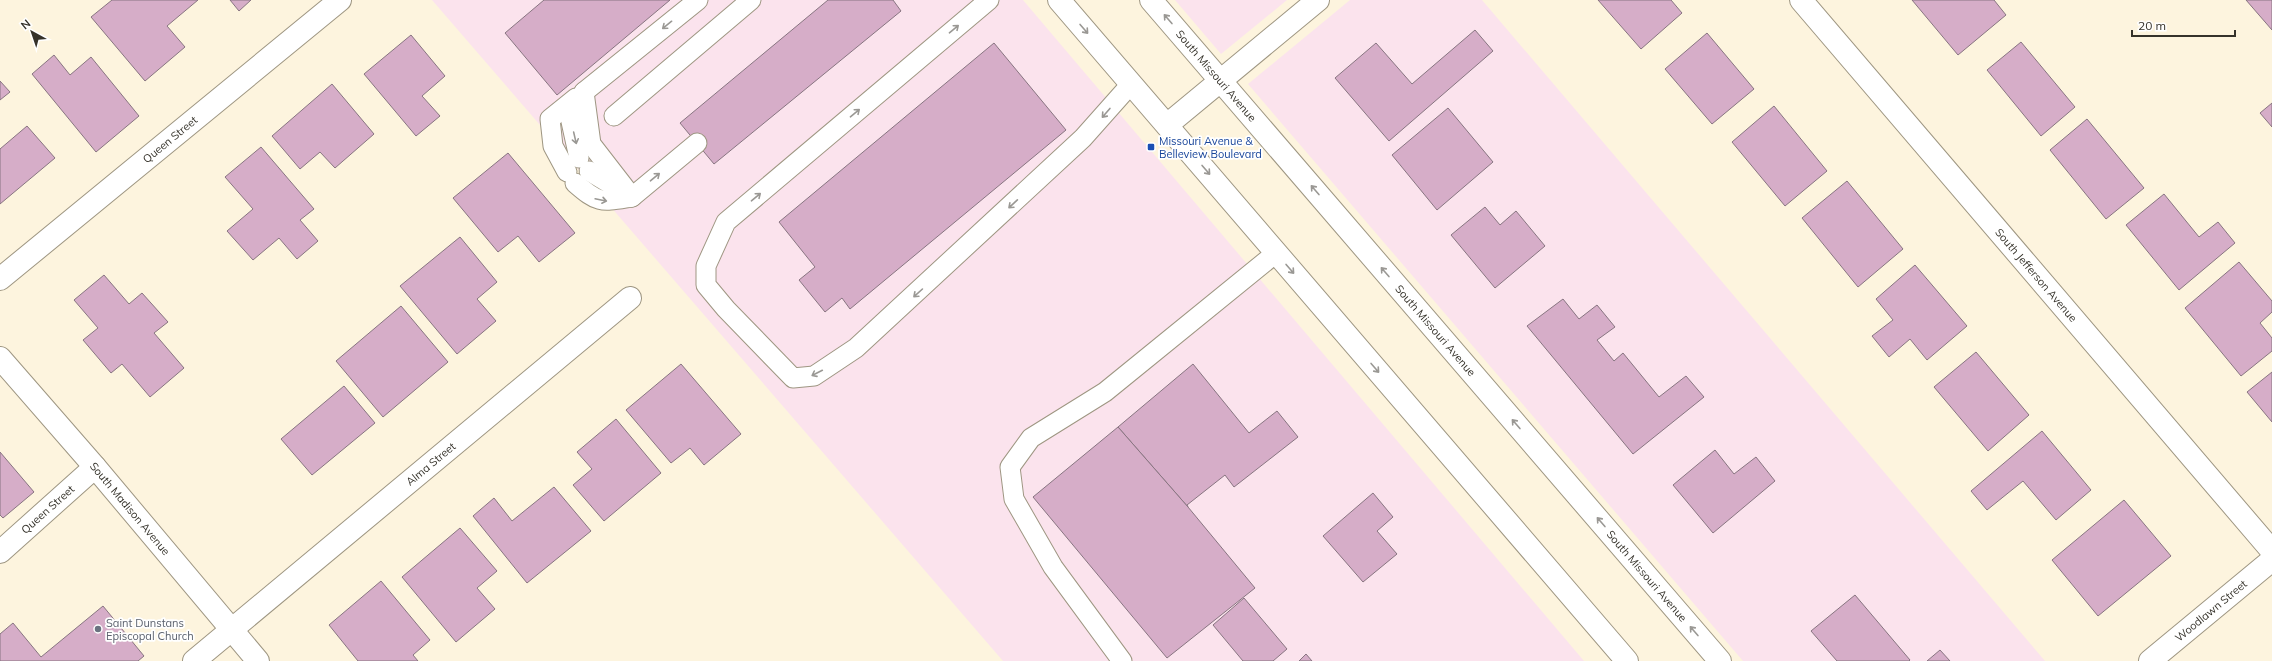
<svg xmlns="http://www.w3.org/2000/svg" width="2272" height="661" viewBox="0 0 2272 661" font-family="Mulish,sans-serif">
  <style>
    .commercial { fill: #fbe3ed }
    .building { fill: #d6adc8; stroke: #887581 }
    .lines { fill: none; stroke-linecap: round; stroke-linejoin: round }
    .lane-casing { stroke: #9e9682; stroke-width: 21 }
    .street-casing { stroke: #9e9682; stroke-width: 24 }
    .primary-casing { stroke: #9e9682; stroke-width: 24 }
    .lane { stroke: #fff; stroke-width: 19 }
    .street { stroke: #fff; stroke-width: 22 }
    .primary { stroke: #fff; stroke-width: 22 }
    .oneway { stroke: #9a9894 }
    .transit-dot { fill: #1a4fb4; stroke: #fff; stroke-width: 1.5 }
    .worship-dot { fill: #6b7280; stroke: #fff; stroke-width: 1.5 }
    .labels { text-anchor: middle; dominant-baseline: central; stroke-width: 3.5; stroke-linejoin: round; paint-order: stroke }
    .street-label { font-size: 11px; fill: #35322a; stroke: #fff }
    .transit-label { font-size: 11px; fill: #164399; stroke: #fff; text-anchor: start }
    .worship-label { font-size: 11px; fill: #5b616d; stroke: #fff; text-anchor: start }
  </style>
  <rect width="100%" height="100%" fill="#fdf4de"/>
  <g class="commercial">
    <path d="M432,0H1023L1584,661H1003Z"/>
    <path d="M1175,0H1287L1221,54Z"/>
    <path d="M1350,0H1482L2045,661H1743L1248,84Z"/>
  </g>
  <g class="building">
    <path d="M112,0H198L167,26L185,47L145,81L91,17Z"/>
    <path d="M230,0H251L239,11Z"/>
    <path d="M544,0H670L557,95L505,33Z"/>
    <path d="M828,0H893L901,11L714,164L680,123Z"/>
    <path d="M1598,0H1671L1682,13L1641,49Z"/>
    <path d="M1912,0H1994L2006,15L1958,55Z"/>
    <path d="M2246,0H2272V30Z"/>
    <path d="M1475,30L1493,51L1389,141L1335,78L1376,43L1412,84Z"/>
    <path d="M1707,33L1754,89L1712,124L1665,69Z"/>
    <path d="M411,35L445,76L422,96L440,116L416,136L364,74Z"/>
    <path d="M2021,42L2075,107L2041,136L1987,70Z"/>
    <path d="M994,43L1066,130L850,309L842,298L825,312L799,280L815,267L779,222Z"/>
    <path d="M54,55L70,75L91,57L139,116L96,152L32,74Z"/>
    <path d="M0,81L10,92L0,100Z"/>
    <path d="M332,84L374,134L335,168L320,152L300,169L272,136Z"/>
    <path d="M2272,103V127L2260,113Z"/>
    <path d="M1774,106L1827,171L1785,206L1732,142Z"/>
    <path d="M1448,108L1493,162L1437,210L1392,155Z"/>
    <path d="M2087,119L2144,188L2106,219L2050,150Z"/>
    <path d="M27,126L55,158L0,204V149Z"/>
    <path d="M261,147L314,209L300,220L318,241L297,259L279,238L253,260L227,231L253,209L225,177Z"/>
    <path d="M508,153L575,233L539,262L518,236L498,252L453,198Z"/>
    <path d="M1847,181L1903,249L1858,287L1802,218Z"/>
    <path d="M2164,194L2199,237L2218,222L2235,243L2179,290L2126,225Z"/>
    <path d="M1485,207L1500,225L1516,211L1545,246L1495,288L1451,235Z"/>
    <path d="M460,237L497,282L477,299L496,321L457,354L400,286Z"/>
    <path d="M2239,262L2272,301V312L2260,323L2272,338V351L2241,376L2185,308Z"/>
    <path d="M1915,265L1967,326L1927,360L1910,339L1889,357L1872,336L1893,320L1876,299Z"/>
    <path d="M104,275L129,304L142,293L168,322L154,333L184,368L150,397L122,364L111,373L83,340L98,328L74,300Z"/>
    <path d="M1563,299L1579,319L1597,305L1615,327L1597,340L1614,361L1623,353L1659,397L1686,376L1704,397L1633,454L1527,326Z"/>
    <path d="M401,306L448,362L383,417L336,361Z"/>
    <path d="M1976,352L2029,415L1988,451L1934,387Z"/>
    <path d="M681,364L741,434L704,465L690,448L671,463L626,410Z"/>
    <path d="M1193,364L1249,433L1277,411L1298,437L1234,487L1225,475L1187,505L1188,507L1118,427Z"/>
    <path d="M2272,372V422L2247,392Z"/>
    <path d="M344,386L375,423L312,475L281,439Z"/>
    <path d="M616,419L661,473L604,521L573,485L592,469L577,452Z"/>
    <path d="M1118,427L1188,507L1255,588L1167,658L1033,497Z"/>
    <path d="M2042,431L2091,490L2056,520L2023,481L1987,510L1971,491Z"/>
    <path d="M1715,450L1734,474L1756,457L1775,481L1713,533L1673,485Z"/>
    <path d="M0,452L34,492L3,518L0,515Z"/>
    <path d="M554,487L591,531L527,583L473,516L494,498L512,521Z"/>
    <path d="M1373,493L1393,517L1377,531L1397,554L1363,582L1323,536Z"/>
    <path d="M2124,500L2171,556L2098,616L2052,560Z"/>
    <path d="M460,528L497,571L477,588L495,609L456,642L402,577Z"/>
    <path d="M381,581L430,640L413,655L418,661H358L329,625Z"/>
    <path d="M1855,595L1910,660L1909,661H1837L1811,631Z"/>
    <path d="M1244,598L1287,649L1273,661H1243L1213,625Z"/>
    <path d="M103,606L144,656L138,661H0V634L13,623L41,657Z"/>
    <path d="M1940,650L1950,661H1927Z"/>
    <path d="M1306,654L1312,661H1299Z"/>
  </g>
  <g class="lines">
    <g class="lane-casing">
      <g id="lane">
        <path d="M989,0L726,222L706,266V285L726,309L793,378L814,376L856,348L1083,138L1131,84"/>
        <path d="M614,116L751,0"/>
        <path d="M579,158L570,117L584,92L698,0"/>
        <path d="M589,171L632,197L697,143"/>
        <path d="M567,172L553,146L550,119L576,98"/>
        <path d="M575,183C599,204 601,202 632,197L591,144L584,92"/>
        <path d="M1122,661L1053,567L1014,499L1010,467L1031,438L1105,392L1276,253"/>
      </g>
    </g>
    <g class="street-casing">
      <g id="street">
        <path id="s1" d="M1801,0L2272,551"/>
        <path d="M1167,125L1318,0"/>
        <path id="s2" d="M0,279L340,0"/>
        <path id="s3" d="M0,358L95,467L258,661"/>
        <path id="s4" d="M0,552L95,467"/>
        <path id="s5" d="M194,661L630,298"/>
        <path id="s6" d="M2150,661L2272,560"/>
      </g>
    </g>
    <g class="primary-casing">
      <g id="primary">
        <path d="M1059,0L1627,661"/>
        <path id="s7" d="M1151,0L1720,661"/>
      </g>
    </g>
    <use href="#lane" class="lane"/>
    <use href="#street" class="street"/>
    <use href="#primary" class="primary"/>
  </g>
  <defs><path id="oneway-shaft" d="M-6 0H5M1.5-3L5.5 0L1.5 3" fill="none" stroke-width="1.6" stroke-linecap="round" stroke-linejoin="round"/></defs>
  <g class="oneway">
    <use href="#oneway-shaft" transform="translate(1168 19) rotate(-131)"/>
    <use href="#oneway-shaft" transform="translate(667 25) rotate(141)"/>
    <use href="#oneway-shaft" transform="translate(954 29) rotate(-40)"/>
    <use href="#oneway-shaft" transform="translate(1084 29) rotate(49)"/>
    <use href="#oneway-shaft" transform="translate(855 113) rotate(-40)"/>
    <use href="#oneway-shaft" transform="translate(1106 113) rotate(131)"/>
    <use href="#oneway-shaft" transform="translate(575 138) rotate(77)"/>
    <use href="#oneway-shaft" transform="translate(1206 170) rotate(49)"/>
    <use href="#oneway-shaft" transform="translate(655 177) rotate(-40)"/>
    <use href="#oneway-shaft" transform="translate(1315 190) rotate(-131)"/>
    <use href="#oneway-shaft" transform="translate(756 197) rotate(-40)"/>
    <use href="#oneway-shaft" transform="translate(601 200) rotate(12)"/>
    <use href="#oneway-shaft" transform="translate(1013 204) rotate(137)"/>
    <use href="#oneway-shaft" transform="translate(1290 269) rotate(49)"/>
    <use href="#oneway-shaft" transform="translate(1385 272) rotate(-131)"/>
    <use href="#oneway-shaft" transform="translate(918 293) rotate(138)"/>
    <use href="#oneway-shaft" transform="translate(1375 368) rotate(49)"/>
    <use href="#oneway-shaft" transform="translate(817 373) rotate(153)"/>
    <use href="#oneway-shaft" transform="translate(1516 424) rotate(-131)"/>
    <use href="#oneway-shaft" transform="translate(1601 522) rotate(-131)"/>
    <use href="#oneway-shaft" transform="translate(1694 631) rotate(-131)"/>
  </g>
  <rect class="transit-dot" x="1147" y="143" width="8" height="8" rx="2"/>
  <circle class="worship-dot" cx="98" cy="629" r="4"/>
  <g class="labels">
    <g class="street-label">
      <text stroke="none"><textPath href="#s7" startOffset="100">South Missouri Avenue</textPath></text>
      <text stroke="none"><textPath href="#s2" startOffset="220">Queen Street</textPath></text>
      <text stroke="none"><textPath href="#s1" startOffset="362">South Jefferson Avenue</textPath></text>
      <text stroke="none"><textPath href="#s7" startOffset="436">South Missouri Avenue</textPath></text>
      <text stroke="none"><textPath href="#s5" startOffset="308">Alma Street</textPath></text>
      <text stroke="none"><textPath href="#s3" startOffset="199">South Madison Avenue</textPath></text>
      <text stroke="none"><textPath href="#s4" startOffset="64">Queen Street</textPath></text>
      <text stroke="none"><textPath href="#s7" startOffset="760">South Missouri Avenue</textPath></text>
      <text stroke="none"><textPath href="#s6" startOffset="79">Woodlawn Street</textPath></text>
    </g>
    <g class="transit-label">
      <text x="1159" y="141">Missouri Avenue &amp;<tspan x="1159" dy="13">Belleview Boulevard</tspan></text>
    </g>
    <g class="worship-label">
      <text x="106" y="623">Saint Dunstans<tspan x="106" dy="13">Episcopal Church</tspan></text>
    </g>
  </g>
  <g transform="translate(32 32) rotate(320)" stroke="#ffffff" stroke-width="3" paint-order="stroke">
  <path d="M0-3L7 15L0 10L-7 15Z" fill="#35322a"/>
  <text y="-6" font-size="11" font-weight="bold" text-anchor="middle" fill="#35322a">N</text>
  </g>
  <path d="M2132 30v6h103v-6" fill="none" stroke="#35322a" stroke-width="2"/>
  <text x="2138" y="30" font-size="12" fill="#35322a" stroke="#ffffff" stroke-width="3" paint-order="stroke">20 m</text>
</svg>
